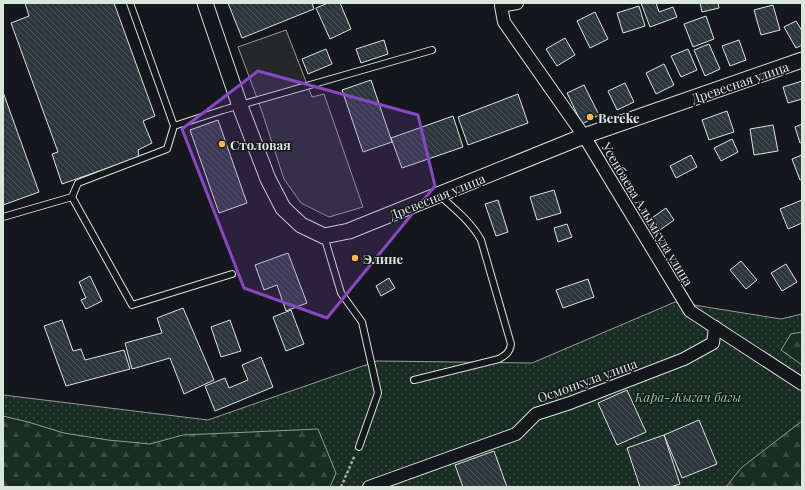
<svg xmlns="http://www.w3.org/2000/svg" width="805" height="490" viewBox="0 0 805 490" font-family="'Playfair Display',serif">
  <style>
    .green { fill: url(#green-dots); stroke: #939e99 }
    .forest { fill: url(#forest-firs); stroke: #939e99 }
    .parking { fill: #24282b; stroke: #939e99 }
    .building { fill: url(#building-back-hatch); stroke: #d8e6dc }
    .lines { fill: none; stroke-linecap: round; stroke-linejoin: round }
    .service-casing { stroke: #d8e6dc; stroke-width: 8 }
    .minor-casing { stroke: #d8e6dc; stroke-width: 14 }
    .tertiary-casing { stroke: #d8e6dc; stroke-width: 17 }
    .path { stroke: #9da8a2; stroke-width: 2.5; stroke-dasharray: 3 2; stroke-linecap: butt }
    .service { stroke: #14181c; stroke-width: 6 }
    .minor { stroke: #14181c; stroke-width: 12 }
    .tertiary { stroke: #14181c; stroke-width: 15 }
    .marked { fill: #8948c3; fill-opacity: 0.2; stroke: #8948c3; stroke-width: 3; stroke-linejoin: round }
    .poi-dot { fill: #ffb74d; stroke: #14181c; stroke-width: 1.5 }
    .labels { text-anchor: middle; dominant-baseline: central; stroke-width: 3; stroke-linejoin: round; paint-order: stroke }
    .street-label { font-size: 13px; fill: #d8e6dc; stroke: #14181c }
    .poi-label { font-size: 13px; font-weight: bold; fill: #d8e6dc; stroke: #14181c; text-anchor: start }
    .park-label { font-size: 13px; font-style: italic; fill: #8ac095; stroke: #14181c }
  </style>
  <defs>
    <pattern id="green-dots" width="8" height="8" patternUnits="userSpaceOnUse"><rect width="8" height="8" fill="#1a2d24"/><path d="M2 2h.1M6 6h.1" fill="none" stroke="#3b4b43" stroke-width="1.8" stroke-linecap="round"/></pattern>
    <pattern id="forest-firs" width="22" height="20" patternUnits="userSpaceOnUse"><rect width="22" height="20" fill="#1a2d24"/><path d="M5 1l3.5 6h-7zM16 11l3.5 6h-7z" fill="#3b4b43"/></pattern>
    <pattern id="building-back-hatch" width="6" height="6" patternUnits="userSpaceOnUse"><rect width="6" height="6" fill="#2c363c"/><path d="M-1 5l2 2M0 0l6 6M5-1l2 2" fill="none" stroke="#4a5358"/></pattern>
  </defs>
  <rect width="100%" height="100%" fill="#14181c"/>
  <path class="green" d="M675,302L781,319L802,314V487H3V395L208,420L377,361L532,363Z"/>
  <g class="forest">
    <path d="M802,332V365L781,350L791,334Z"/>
    <path d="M3,416L28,422L64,433L108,440L150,444L183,435L318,429L336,473L330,487H3Z"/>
    <path d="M802,421V487H726L741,468Z"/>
  </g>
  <path class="parking" d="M286,30L312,97L324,94L363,207L329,217L301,203L284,179L260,106L238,47Z"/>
  <g class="building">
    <path d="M25,3H114L155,116L143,121L152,143L138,150L139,157L62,184L52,154L58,152L11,23L29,16Z"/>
    <path d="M228,3H312L314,9L242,38Z"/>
    <path d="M328,3H340L351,29L330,39L316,8Z"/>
    <path d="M641,3H656L659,12L673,7L677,17L650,27Z"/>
    <path d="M700,3H718L719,8L702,12Z"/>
    <path d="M773,5L780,30L761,35L754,10Z"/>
    <path d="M639,6L645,26L623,33L617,13Z"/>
    <path d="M595,12L608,39L590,48L577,21Z"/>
    <path d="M706,16L714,39L693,47L684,24Z"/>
    <path d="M796,21L802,31V45L796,48L784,27Z"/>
    <path d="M565,38L575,55L557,66L546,49Z"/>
    <path d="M384,40L388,54L361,63L356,49Z"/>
    <path d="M739,40L746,60L730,66L722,46Z"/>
    <path d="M709,44L720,69L705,76L694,50Z"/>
    <path d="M326,49L332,64L308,74L302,59Z"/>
    <path d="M688,49L697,70L681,77L671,56Z"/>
    <path d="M664,64L674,85L656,94L646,73Z"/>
    <path d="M371,80L392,142L363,152L342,90Z"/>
    <path d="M802,81V99L788,103L783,87Z"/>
    <path d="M625,83L634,102L617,110L608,91Z"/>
    <path d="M584,85L599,115L582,124L567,93Z"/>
    <path d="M3,92L39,192L3,205Z"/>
    <path d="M518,94L528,123L468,145L458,117Z"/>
    <path d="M727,111L734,132L709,140L702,120Z"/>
    <path d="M453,116L463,147L402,168L391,138Z"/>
    <path d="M218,120L247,203L219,213L190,130Z"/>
    <path d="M802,124V142L800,143L795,127Z"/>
    <path d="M773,125L778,151L754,155L750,129Z"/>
    <path d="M732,139L738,152L721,161L714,148Z"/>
    <path d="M691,155L697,167L676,178L670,166Z"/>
    <path d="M802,155V179L800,180L792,159Z"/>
    <path d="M554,190L561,213L537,220L530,197Z"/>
    <path d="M498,200L508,232L496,236L485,204Z"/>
    <path d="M802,200V223L788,229L780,209Z"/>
    <path d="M666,208L674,220L660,230L652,218Z"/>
    <path d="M567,224L572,237L558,242L554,228Z"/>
    <path d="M288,253L307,303L286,311L277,285L264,290L255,265Z"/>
    <path d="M741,261L757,280L746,289L730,270Z"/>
    <path d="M786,264L797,282L782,291L771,273Z"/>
    <path d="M90,276L102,301L86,309L81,300L86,298L79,282Z"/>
    <path d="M389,278L395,288L381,296L376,286Z"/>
    <path d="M588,279L594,297L563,308L556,290Z"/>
    <path d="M183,308L214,380L184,394L170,358L132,369L125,343L162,333L157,318Z"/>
    <path d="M291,310L304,344L286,351L273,317Z"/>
    <path d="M62,320L73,351L81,349L85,360L124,350L130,369L66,386L44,326Z"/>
    <path d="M230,320L241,351L221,357L211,327Z"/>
    <path d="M261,357L273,387L215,411L205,386L225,378L229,388L248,380L242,365Z"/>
    <path d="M627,390L646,432L617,445L598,403Z"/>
    <path d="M699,420L717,464L682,478L664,435Z"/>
    <path d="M664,435L680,484L670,487H640L627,448Z"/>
    <path d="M494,451L507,487H463L455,465Z"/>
  </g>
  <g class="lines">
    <g class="service-casing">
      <g id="service">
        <path d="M130,3L174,126"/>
        <path d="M72,197L78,183L167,149L174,126L223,110L432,50"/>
        <path d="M3,217L72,197L132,305L232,274"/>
        <path d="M324,236L341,293L362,322L378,393L359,447"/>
        <path d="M414,380L499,359C506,355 510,352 511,344L481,240C471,222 455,209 439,195"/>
      </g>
    </g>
    <g class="minor-casing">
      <g id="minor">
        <path d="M517,3L501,6L504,22L584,136L690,311L802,384"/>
        <path d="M369,487L516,434L536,414L570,403L684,359L713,343L715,327"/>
      </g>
    </g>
    <g class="tertiary-casing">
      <path id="tertiary" d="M205,3L240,106L268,179L283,208L301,225L324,236L349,231L584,136L802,60"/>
    </g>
    <path class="path" d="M341,487L355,455"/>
    <use href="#service" class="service"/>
    <use href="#minor" class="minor"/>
    <use href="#tertiary" class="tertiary"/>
  </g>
  <path class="marked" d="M258,71L418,115L435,186L327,318L244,288L182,129Z"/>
  <g class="poi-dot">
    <circle cx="590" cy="117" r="4"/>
    <circle cx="222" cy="144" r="4"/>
    <circle cx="355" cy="258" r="4"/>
  </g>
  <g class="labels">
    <g class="street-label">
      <text transform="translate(740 82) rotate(-19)">Древесная улица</text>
      <text transform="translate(437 196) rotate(-22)">Древесная улица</text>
      <text transform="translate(648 214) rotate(59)">Усенбаева Алымкула улица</text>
      <text transform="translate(587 380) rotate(-20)">Осмонкула улица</text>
    </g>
    <g class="poi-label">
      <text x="598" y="117">Bereke</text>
      <text x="230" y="144">Столовая</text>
      <text x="363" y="258">Элине</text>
    </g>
    <g class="park-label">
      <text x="688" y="396">Кара-Жыгач багы</text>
    </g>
  </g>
  <rect width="805" height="490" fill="none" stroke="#d8e6dc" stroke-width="8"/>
</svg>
